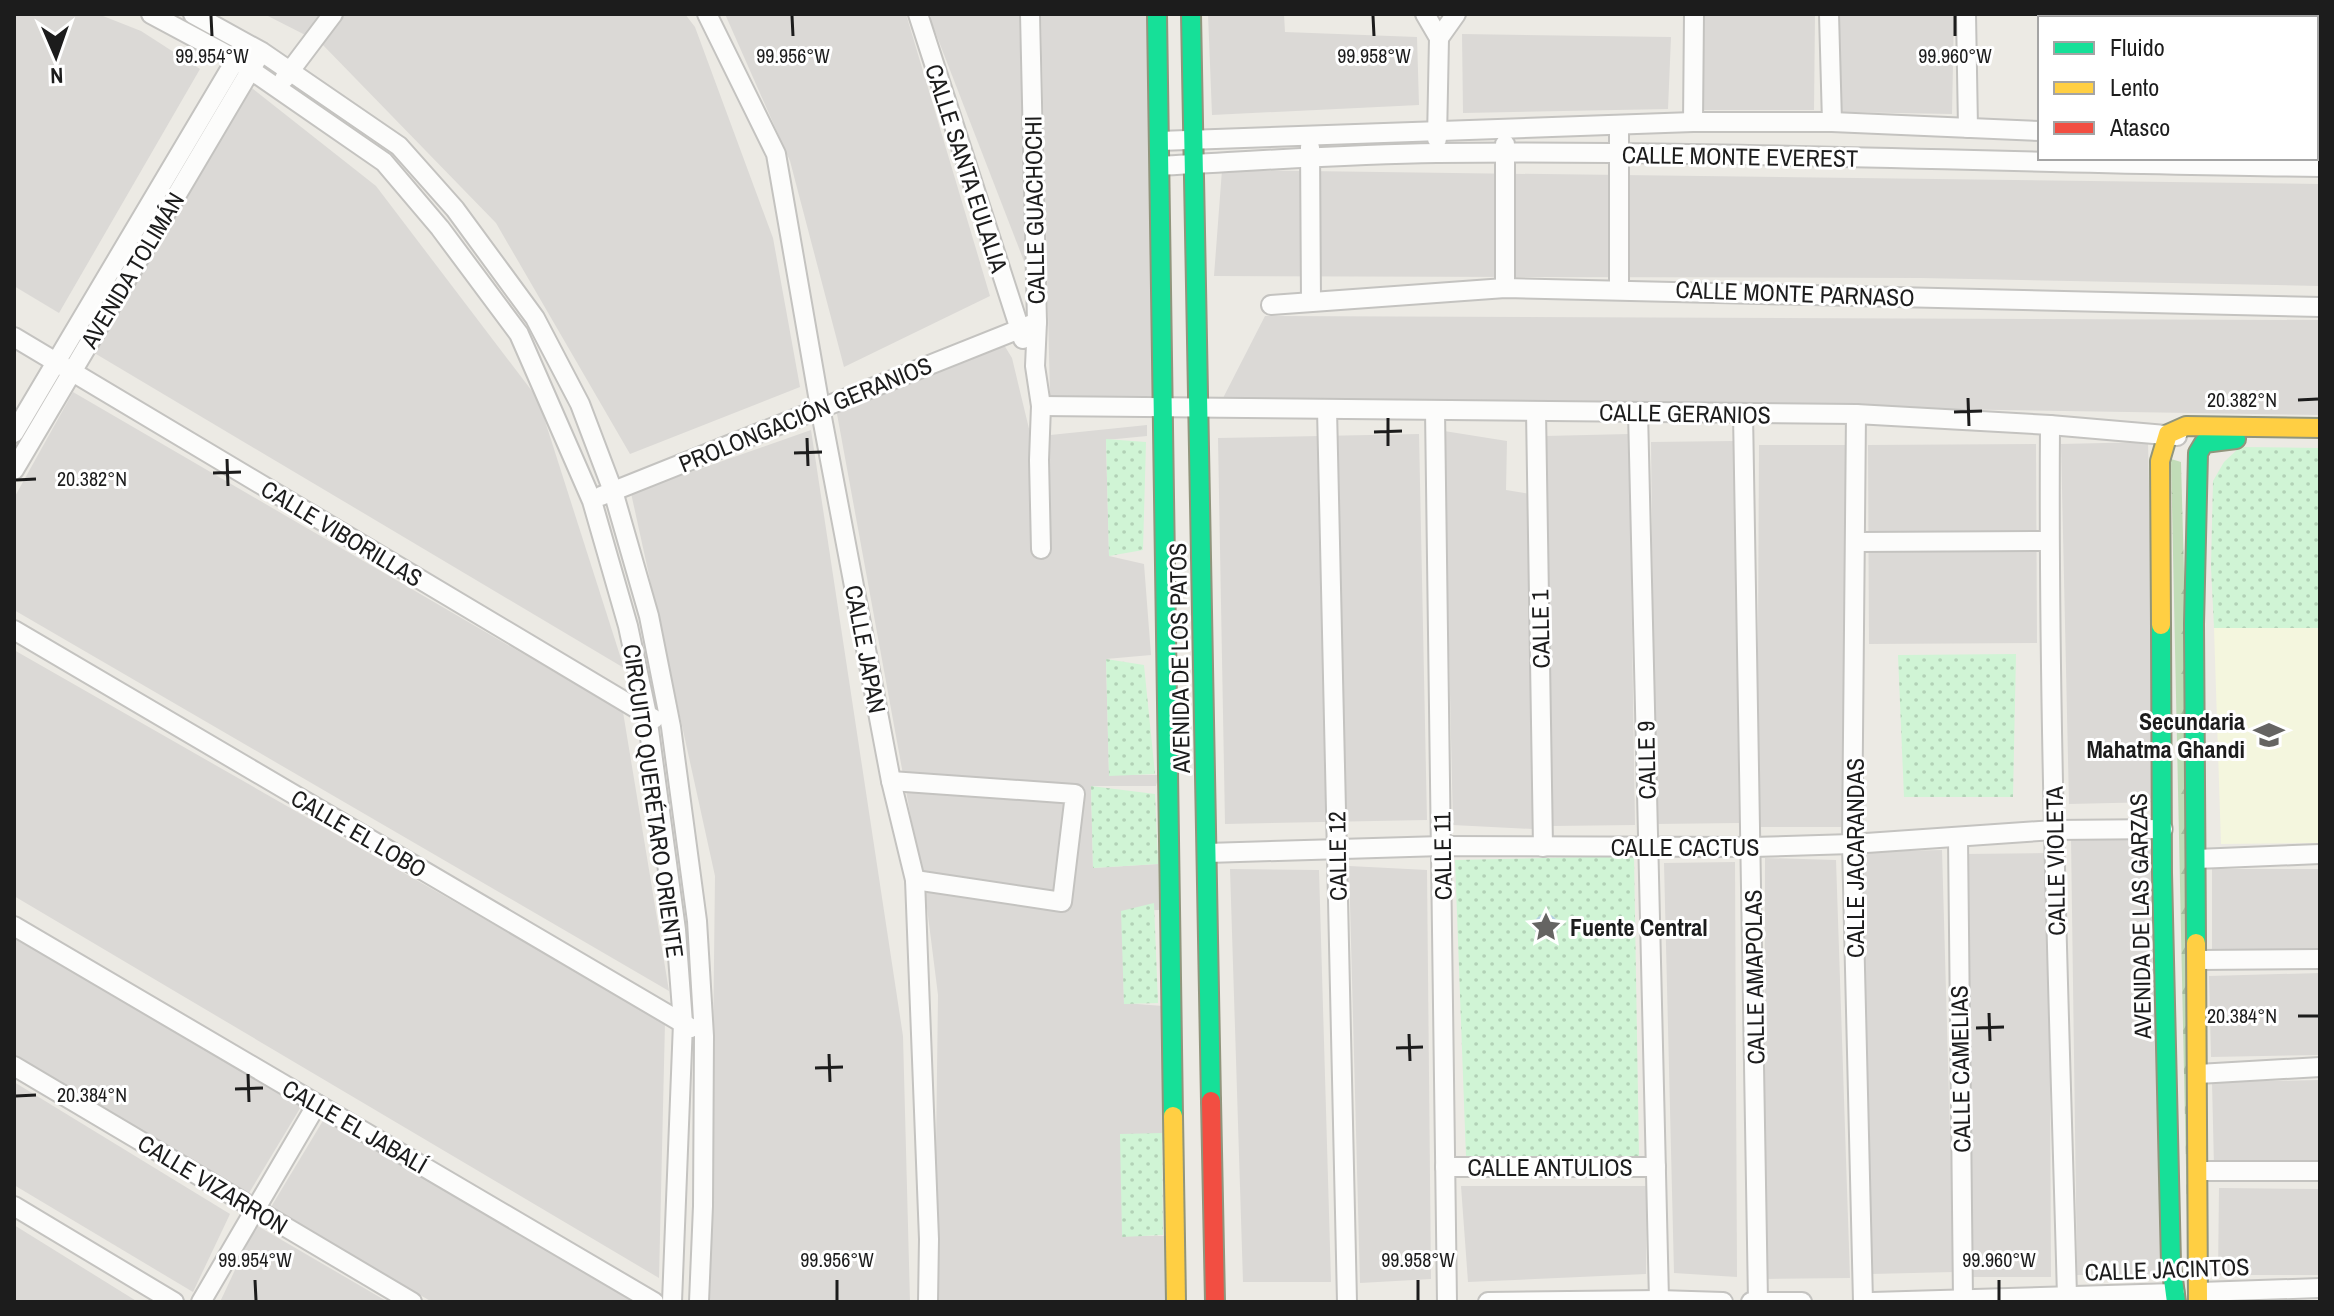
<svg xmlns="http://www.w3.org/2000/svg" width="2334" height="1316" viewBox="0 0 2334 1316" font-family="'Archivo Narrow',sans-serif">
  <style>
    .residential { fill: #dbd9d6 }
    .education { fill: #f4f6de }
    .forest { fill: url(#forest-firs) }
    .park { fill: url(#park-dots) }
    .water { fill: url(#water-waves) }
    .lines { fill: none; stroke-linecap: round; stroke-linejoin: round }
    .street-casing { stroke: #c4c3c0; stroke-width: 22 }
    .fast-casing { stroke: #91957c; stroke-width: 22 }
    .slow-casing { stroke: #91957c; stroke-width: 22 }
    .jam-casing { stroke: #91957c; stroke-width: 22 }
    .street { stroke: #fcfcfb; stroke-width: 18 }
    .fast { stroke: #16e098; stroke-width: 18 }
    .slow { stroke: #ffcf43; stroke-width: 18 }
    .jam { stroke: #f24e42; stroke-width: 18 }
    .ticks { fill: none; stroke: #1c1c1c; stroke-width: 3 }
    .labels { text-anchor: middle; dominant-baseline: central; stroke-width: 6; stroke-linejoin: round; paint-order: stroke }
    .street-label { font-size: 24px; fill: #1c1c1c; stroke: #fff }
    .poi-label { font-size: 24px; font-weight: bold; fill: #1c1c1c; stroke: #fff; text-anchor: end }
    .ticks-label { font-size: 20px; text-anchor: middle; fill: #1c1c1c; stroke: #fff; stroke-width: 6; stroke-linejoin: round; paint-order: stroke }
  </style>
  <defs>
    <pattern id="forest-firs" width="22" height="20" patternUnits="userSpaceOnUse" patternTransform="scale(2)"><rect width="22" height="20" fill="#c1dcb7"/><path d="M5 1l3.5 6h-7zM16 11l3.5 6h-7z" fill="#a5bc9d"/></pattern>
    <pattern id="park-dots" width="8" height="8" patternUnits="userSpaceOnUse" patternTransform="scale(2)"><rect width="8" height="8" fill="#d0f4d5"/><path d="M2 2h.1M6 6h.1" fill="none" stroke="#b2d1b6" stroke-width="1.8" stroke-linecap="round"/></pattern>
    <pattern id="water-waves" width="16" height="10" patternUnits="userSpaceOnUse" patternTransform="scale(2)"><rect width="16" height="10" fill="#b5d2e1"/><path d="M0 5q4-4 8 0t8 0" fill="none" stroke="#9bb4c0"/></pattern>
  </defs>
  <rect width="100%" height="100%" fill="#eceae4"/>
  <g class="residential">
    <path d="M14,14H98L141,31L200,69L59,313L14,286Z"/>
    <path d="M264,14H685L695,27L773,238L800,387L630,454L496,223L321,43Z"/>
    <path d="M725,14H906L990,296L844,367L790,161Z"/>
    <path d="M931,14H1019L1027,269L931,21Z"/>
    <path d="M1041,14H1147L1153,396H1050Z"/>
    <path d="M1208,14H1284L1285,32L1417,37L1419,105L1212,115Z"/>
    <path d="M1704,14H1815L1814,110H1704Z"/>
    <path d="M1840,14H1954L1952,114L1839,112Z"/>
    <path d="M1462,34L1671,37L1668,109L1463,113Z"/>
    <path d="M248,85L376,186L538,399L624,668L91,351Z"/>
    <path d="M1222,170L2320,184V286L1921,278L1214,276Z"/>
    <path d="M1265,316L2320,320V415L1301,399L1222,400Z"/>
    <path d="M1001,340L1012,358L1031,437L1147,425V436L1106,440L1109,556L1144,564L1151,655L1106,659L1109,775H1159L1156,786H1091L1093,868L1158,864L1159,910L1122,911L1124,1003L1163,1006L1166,1134L1122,1236H1168V1302H934L938,995L926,900L835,403Z"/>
    <path d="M73,392L623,712L669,991L14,610V498Z"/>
    <path d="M811,430L903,1036L910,1302H710L715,876L631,493Z"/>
    <path d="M1444,431L1507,441L1506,490L1531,494L1533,829L1453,825Z"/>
    <path d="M1419,434L1427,820L1225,824L1218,438Z"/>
    <path d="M1629,434L1635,825L1552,826L1545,436Z"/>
    <path d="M1734,441L1739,823L1655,824L1651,442Z"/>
    <path d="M2148,442L2156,802L2069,804L2061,444Z"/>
    <path d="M2036,444L2037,643L1869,644L1868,445Z"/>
    <path d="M1759,445H1848L1846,827H1757Z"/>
    <path d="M14,650L665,1022L659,1278L14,896Z"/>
    <path d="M2157,837L2162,1274L2077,1275L2071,838Z"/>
    <path d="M1942,850L1954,1272L1871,1274L1860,852Z"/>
    <path d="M2049,853L2051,1277H1967L1965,854Z"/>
    <path d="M1765,858L1836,860L1850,1278L1764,1279Z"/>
    <path d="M1735,862L1737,1277L1674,1273L1664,863Z"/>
    <path d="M1349,866L1427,870L1431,1279L1360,1283Z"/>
    <path d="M1230,869L1319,870L1331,1282H1243Z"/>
    <path d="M2212,869H2320V950L2212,949Z"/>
    <path d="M14,938L302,1105L249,1193L14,1055Z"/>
    <path d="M2320,973V1055L2211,1057L2209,976Z"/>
    <path d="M2320,1080V1164L2214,1167L2212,1082Z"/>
    <path d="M14,1082L230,1214L193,1292L14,1185Z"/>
    <path d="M324,1119L642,1302H432L271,1207Z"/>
    <path d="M1461,1186H1647L1646,1274L1468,1282Z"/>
    <path d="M2219,1188L2320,1189V1275H2218Z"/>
    <path d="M14,1225L138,1302H14Z"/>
    <path d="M256,1225L388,1302H220Z"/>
  </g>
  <path class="education" d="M2214,628H2320V843L2221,844Z"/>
  <path class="forest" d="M2171,459L2181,462L2189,755L2187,1215Z"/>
  <g class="park">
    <path d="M1106,439L1146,442L1143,550L1109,556Z"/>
    <path d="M2240,447L2320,448V628H2214L2211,567L2213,481L2224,462Z"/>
    <path d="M2016,654L2013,797H1904L1898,655Z"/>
    <path d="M1106,659L1144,665L1155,774L1109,776Z"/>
    <path d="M1091,786L1155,794L1158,864L1093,868Z"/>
    <path d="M1634,856L1639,1156L1466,1157L1455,860Z"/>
    <path d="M1154,903L1158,1003L1124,1004L1121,911Z"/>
    <path d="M1162,1133L1163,1235L1122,1237L1120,1134Z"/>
  </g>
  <circle class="water" cx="1546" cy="926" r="12"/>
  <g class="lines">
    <g class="street-casing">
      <g id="street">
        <path d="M151,14L235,59L384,162L440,228L519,334L592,501L628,626L647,715L676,930L683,1023L672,1302"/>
        <path d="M193,14L262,52L399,146L455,209L535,318L580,404L613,491L649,616L671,727L697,921L704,1036L703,1206L699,1302"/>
        <path d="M707,14L776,154L820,407L891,781L915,880L929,1239L928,1302"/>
        <path d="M918,14L1023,339"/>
        <path d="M1030,14L1037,322L1035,366L1041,406L1039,460L1041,549"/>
        <path d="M1425,14L1439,38L1437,139"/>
        <path d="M1829,14L1832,122"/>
        <path d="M1966,14L1968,128"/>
        <path d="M1439,38L1456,14"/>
        <path d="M284,79L333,14"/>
        <path d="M1693,122L1694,14"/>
        <path d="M2316,138H2320"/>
        <path d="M1159,141L1693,122H1832L2040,131"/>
        <path d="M1310,147L1311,301"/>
        <path d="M1160,166C1252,161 1345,154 1437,153C1732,150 2026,164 2320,167"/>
        <path d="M1505,288V144"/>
        <path d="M1619,289V126"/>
        <path d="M1271,305L1505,288L2320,307"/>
        <path d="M14,337L654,719"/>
        <path d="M1041,406L1856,414L2050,425L2177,436"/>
        <path d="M1327,409L1347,1302"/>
        <path d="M1435,410L1447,1302"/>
        <path d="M1536,411L1543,847"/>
        <path d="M1638,412L1659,1300"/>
        <path d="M1743,413L1758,1302"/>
        <path d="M1856,414L1852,844L1863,1302"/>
        <path d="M2050,425C2048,716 2059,1006 2067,1296"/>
        <path d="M14,433L242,49"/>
        <path d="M14,470L257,59"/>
        <path d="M601,496L1037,322"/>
        <path d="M1857,542L2049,541"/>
        <path d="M14,630L691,1028"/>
        <path d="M891,781L1075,794L1062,902L915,880"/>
        <path d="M1958,838L1963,1300"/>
        <path d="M1207,853L1442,846L1752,847L1852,844L2054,830L2163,829"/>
        <path d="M2196,859L2320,854"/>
        <path d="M14,926L654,1302"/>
        <path d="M2198,960L2320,959"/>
        <path d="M14,1066L412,1302"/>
        <path d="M2198,1074L2320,1067"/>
        <path d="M1445,1167H1656"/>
        <path d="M2198,1171H2320"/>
        <path d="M14,1206L174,1302"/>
        <path d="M2200,1292L2320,1288"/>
        <path d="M201,1302L317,1104"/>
        <path d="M1488,1302L1659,1300L1723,1302"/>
        <path d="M1751,1302H1802"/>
        <path d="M1872,1302L2175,1293"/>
      </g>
    </g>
    <g class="fast-casing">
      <g id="fast">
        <path d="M1157,14L1173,1116"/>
        <path d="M1191,14L1211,1101"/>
        <path d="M2161,625L2162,873L2171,1264L2176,1302"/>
        <path d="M2196,943L2194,624L2198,453L2204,443L2236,439"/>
      </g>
    </g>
    <g class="slow-casing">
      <g id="slow">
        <path d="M2161,625L2160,461L2168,434L2186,426L2320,428"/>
        <path d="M2196,943L2198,1302"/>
        <path d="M1173,1116L1176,1302"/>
      </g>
    </g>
    <g class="jam-casing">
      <g id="jam">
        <path d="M2319,14L2320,20"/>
        <path d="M1211,1101L1215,1302"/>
      </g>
    </g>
    <use href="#street" class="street"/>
    <use href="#fast" class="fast"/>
    <use href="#slow" class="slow"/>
    <use href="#jam" class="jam"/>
  </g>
  <path class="ticks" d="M211,16L212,36M792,16L793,36M1373,16L1374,36M1955,16V36M1968,398L1969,426M2298,400L2318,399M1954,412L1982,411M1388,418V446M1374,432L1402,431M807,438L808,466M794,453L822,452M227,459L228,486M213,473L241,472M16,480L36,479M1989,1013L1990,1041M2298,1016H2318M1976,1028L2004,1027M1409,1034L1410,1061M1396,1048L1423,1047M829,1054L830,1082M815,1068L843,1067M248,1074L249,1102M235,1089L263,1088M16,1096L36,1095M255,1280L256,1300M837,1280V1300M1418,1280V1300M1999,1280V1300"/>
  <defs>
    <g id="school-bare" transform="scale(2.4)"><path d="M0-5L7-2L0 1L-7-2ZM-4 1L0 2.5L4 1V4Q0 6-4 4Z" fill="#656462" stroke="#fff" stroke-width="2.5" paint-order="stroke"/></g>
    <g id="sight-bare" transform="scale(2.4)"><path d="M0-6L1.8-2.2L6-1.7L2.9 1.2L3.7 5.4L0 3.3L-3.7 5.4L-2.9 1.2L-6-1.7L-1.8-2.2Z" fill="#656462" stroke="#fff" stroke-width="2.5" paint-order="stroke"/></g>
  </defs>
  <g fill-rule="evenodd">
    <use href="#school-bare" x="2269" y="735"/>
    <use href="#sight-bare" x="1546" y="927"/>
  </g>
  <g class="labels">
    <g class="street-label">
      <text transform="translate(1740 156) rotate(1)">CALLE MONTE EVEREST</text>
      <text transform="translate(967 168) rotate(72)">CALLE SANTA EULALIA</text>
      <text transform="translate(1034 210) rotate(-91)">CALLE GUACHOCHI</text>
      <text transform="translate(132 270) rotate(-59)">AVENIDA TOLIMÁN</text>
      <text transform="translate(1795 293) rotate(2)">CALLE MONTE PARNASO</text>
      <text transform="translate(1685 413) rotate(1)">CALLE GERANIOS</text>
      <text transform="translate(805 414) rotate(-22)">PROLONGACIÓN GERANIOS</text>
      <text transform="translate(342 533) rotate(31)">CALLE VIBORILLAS</text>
      <text transform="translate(1540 629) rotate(-91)">CALLE 1</text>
      <text transform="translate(866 649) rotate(79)">CALLE JAPAN</text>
      <text transform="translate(1179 658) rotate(-91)">AVENIDA DE LOS PATOS</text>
      <text transform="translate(1646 760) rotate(-91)">CALLE 9</text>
      <text transform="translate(654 801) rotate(82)">CIRCUITO QUERÉTARO ORIENTE</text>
      <text transform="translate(359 833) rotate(30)">CALLE EL LOBO</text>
      <text x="1685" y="847">CALLE CACTUS</text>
      <text transform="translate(1337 856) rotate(-91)">CALLE 12</text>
      <text transform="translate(1442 856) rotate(-91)">CALLE 11</text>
      <text transform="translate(1855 858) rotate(-90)">CALLE JACARANDAS</text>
      <text transform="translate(2055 861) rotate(-91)">CALLE VIOLETA</text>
      <text transform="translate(2140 916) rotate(-91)">AVENIDA DE LAS GARZAS</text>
      <text transform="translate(1754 977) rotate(-91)">CALLE AMAPOLAS</text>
      <text transform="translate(1960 1069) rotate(-91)">CALLE CAMELIAS</text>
      <text transform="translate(355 1126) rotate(30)">CALLE EL JABALÍ</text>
      <text x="1550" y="1167">CALLE ANTULIOS</text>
      <text transform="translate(213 1184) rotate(31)">CALLE VIZARRON</text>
      <text transform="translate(2167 1269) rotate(-2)">CALLE JACINTOS</text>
    </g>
    <g class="poi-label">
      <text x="2245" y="721">Secundaria<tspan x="2245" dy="28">Mahatma Ghandi</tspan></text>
      <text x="1570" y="927" text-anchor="start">Fuente Central</text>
    </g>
  </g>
  <g class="ticks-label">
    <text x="212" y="63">99.954°W</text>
    <text x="793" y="63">99.956°W</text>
    <text x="1374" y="63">99.958°W</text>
    <text x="1955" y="63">99.960°W</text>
    <text x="2242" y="407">20.382°N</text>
    <text x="92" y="486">20.382°N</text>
    <text x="2242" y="1023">20.384°N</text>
    <text x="92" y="1102">20.384°N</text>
    <text x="255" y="1267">99.954°W</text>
    <text x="837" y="1267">99.956°W</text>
    <text x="1418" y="1267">99.958°W</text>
    <text x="1999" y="1267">99.960°W</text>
  </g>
  <rect width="2334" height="1316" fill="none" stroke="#1c1c1c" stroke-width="32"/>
  <rect x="2038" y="16" width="280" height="144" fill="#ffffff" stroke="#a4a4a4" stroke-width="2"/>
  <rect x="2054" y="42" width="40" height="12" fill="#16e098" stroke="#a4a4a4" stroke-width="2"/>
  <text x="2110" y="56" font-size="24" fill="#1c1c1c">Fluido</text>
  <rect x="2054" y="82" width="40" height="12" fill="#ffcf43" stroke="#a4a4a4" stroke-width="2"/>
  <text x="2110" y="96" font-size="24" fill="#1c1c1c">Lento</text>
  <rect x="2054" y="122" width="40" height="12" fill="#f24e42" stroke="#a4a4a4" stroke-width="2"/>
  <text x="2110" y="136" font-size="24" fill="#1c1c1c">Atasco</text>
  <g transform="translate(56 56) rotate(178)" stroke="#ffffff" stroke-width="6" paint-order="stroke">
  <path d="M0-6L14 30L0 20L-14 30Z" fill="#1c1c1c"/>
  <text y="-12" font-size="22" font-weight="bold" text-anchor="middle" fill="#1c1c1c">N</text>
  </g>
</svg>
